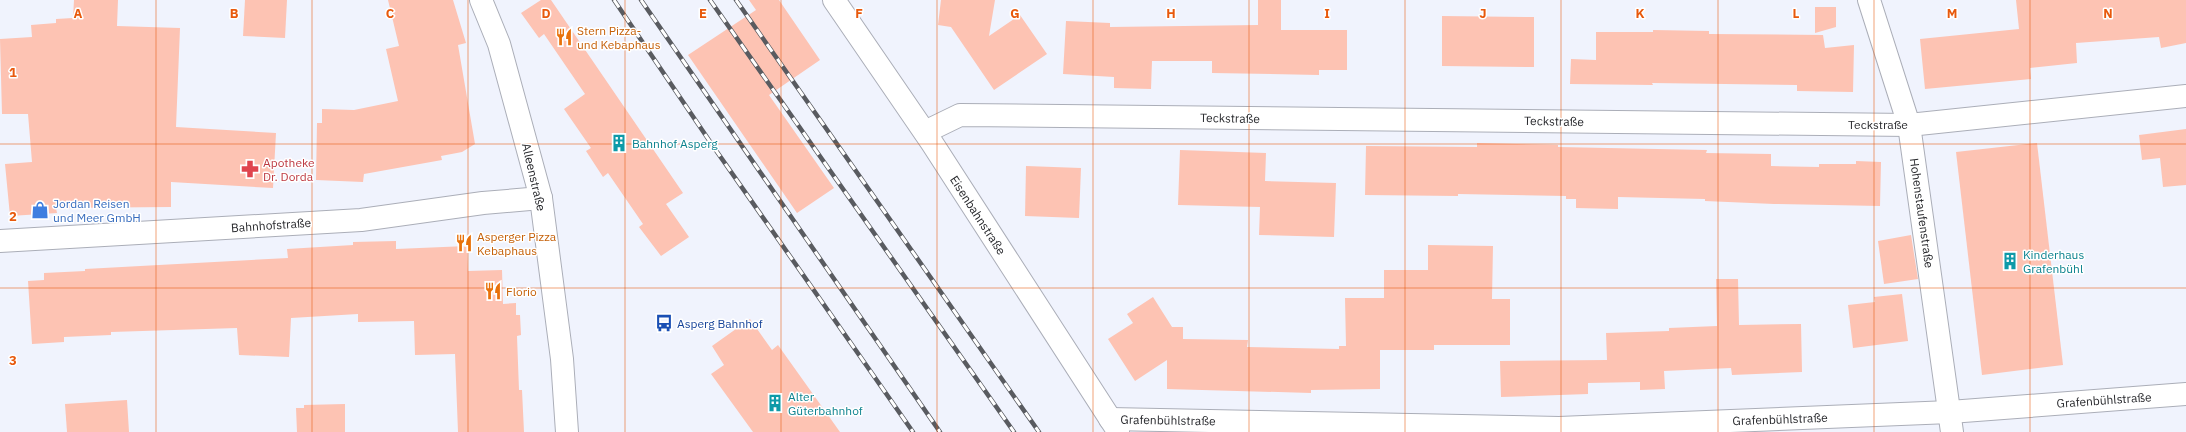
<svg xmlns="http://www.w3.org/2000/svg" width="2186" height="432" viewBox="0 0 2186 432" font-family="'IBM Plex Sans',sans-serif">
  <style>
    .building { fill: #fdc3b3 }
    .lines { fill: none; stroke-linecap: round; stroke-linejoin: round }
    .minor-casing { stroke: #abaeb8; stroke-width: 24 }
    .minor { stroke: #fff; stroke-width: 22 }
    .rail-casing { stroke: #595b60; stroke-width: 4.5 }
    .rail { stroke: #fff; stroke-width: 3; stroke-dasharray: 9; stroke-linecap: butt }
    .grid { fill: none; stroke: #e8590c; stroke-width: 1; stroke-opacity: 0.55 }
    .labels { text-anchor: middle; dominant-baseline: central; stroke-width: 3; stroke-linejoin: round; paint-order: stroke }
    .food-label { font-size: 12px; fill: #c56008; stroke: #fff; text-anchor: start }
    .street-label { font-size: 12px; fill: #292a2e; stroke: #fff }
    .culture-label { font-size: 12px; fill: #0d838f; stroke: #fff; text-anchor: start }
    .health-label { font-size: 12px; fill: #be3a42; stroke: #fff; text-anchor: start }
    .shop-label { font-size: 12px; fill: #366cbe; stroke: #fff; text-anchor: start }
    .transit-label { font-size: 12px; fill: #164399; stroke: #fff; text-anchor: start }
    .grid-label { font-size: 13px; text-anchor: middle; font-weight: bold; fill: #e8590c; stroke: #fff; stroke-width: 3; stroke-linejoin: round; paint-order: stroke }
  </style>
  <rect width="100%" height="100%" fill="#f0f3fd"/>
  <g class="building">
    <path d="M74,0H118L117,26L180,28L176,127L276,133L273,188L171,182V207L56,208L57,213L10,216L5,164L32,162L28,114H2L0,39L32,37L31,25L56,23V19L73,18Z"/>
    <path d="M245,0H287L285,38L243,36Z"/>
    <path d="M388,0H453L466,43L458,45L475,144L462,152L441,156L442,160L364,174L363,182L316,180L317,123H322V109L354,110L398,101L386,49L399,46Z"/>
    <path d="M541,0H551L683,193L666,204L689,237L661,256L639,227L643,224L608,173L603,177L586,151L591,148L564,109L585,94L544,34L539,38L521,13Z"/>
    <path d="M749,0H779L820,60L769,95L834,188L797,213L688,55L756,10Z"/>
    <path d="M941,0H995L989,36L1020,15L1047,54L994,90L951,27L938,25Z"/>
    <path d="M1258,0H1281V30H1347V70H1319V75L1212,73V61H1152L1151,89L1114,88V77L1063,74L1066,21L1110,23V27L1258,25Z"/>
    <path d="M2016,0H2186V43L2161,48L2159,37L2076,43L2077,63L2030,68L2031,79L1925,89L1920,39L2019,29Z"/>
    <path d="M1815,7H1836V27L1815,33Z"/>
    <path d="M1442,16L1534,17V67L1442,66Z"/>
    <path d="M1653,30L1709,31V34L1823,35L1825,48L1854,45L1853,92L1797,91V85L1652,83L1653,85L1570,84L1571,59L1596,60V32H1653Z"/>
    <path d="M2186,129V185L2163,187L2160,158L2142,160L2139,135Z"/>
    <path d="M1477,143L1558,145V147L1707,150L1706,153L1771,154V166L1819,167V164H1856V161L1881,162L1880,206L1774,204L1705,201V199L1618,197V209L1576,208V199H1566V196L1458,194V196L1365,195L1366,146L1477,147Z"/>
    <path d="M2037,143L2063,365L1982,375L1956,152Z"/>
    <path d="M1180,150L1266,153L1265,181L1336,183L1334,237L1259,235L1260,207L1178,205Z"/>
    <path d="M1026,166L1081,168L1079,218L1025,216Z"/>
    <path d="M1911,235L1918,279L1884,284L1878,241Z"/>
    <path d="M396,241V249L467,246L468,271L502,270L503,304L516,303V315H520L521,335L517,336L519,390H522L524,432H458L455,354L415,355L414,321L358,322V314L291,318L289,357L239,355L237,328L111,332V335L64,337V342L32,344L28,281L44,280V273L85,271V269L288,258L287,249L353,245V242Z"/>
    <path d="M1428,245L1493,246L1492,299H1510V345H1434V350H1380V389L1311,390V393L1167,389V360L1135,381L1108,339L1133,323L1127,314L1153,297L1172,327H1183V339L1248,340L1247,347L1339,349V346H1346L1345,298H1384V270H1428Z"/>
    <path d="M1716,279H1738L1739,325L1801,324L1802,372L1732,375L1731,368L1664,371L1665,389L1640,390V382L1588,383V394L1501,397L1500,361L1607,360L1606,333L1669,331V328L1717,326Z"/>
    <path d="M1902,294L1908,341L1853,348L1848,305L1875,302L1874,297Z"/>
    <path d="M750,319L772,350L778,345L840,432H753L711,374L724,365L712,346Z"/>
    <path d="M127,400L129,432H67L65,404Z"/>
    <path d="M345,404V432H297L296,408H304V405Z"/>
  </g>
  <g class="lines">
    <g class="minor-casing">
      <g id="minor">
        <path d="M481,0L499,44L541,198L562,359L567,432"/>
        <path d="M834,0L932,143L1118,431"/>
        <path d="M1869,0L1909,125L1952,432"/>
        <path d="M925,132L960,115L1909,125L2186,96"/>
        <path d="M0,241L361,220L483,203L541,198"/>
        <path d="M1110,419L1559,428L1950,412L2186,394"/>
      </g>
    </g>
    <use href="#minor" class="minor"/>
    <g class="rail-casing">
      <g id="rail">
        <path d="M614,0L715,149L913,432"/>
        <path d="M641,0L940,432"/>
        <path d="M710,0L1014,432"/>
        <path d="M736,0L1039,432"/>
      </g>
    </g>
    <use href="#rail" class="rail"/>
  </g>
  <path class="grid" d="M156,0V432M312,0V432M468,0V432M625,0V432M781,0V432M937,0V432M1093,0V432M1249,0V432M1405,0V432M1561,0V432M1718,0V432M1874,0V432M2030,0V432M0,144H2186M0,288H2186"/>
  <defs>
    <g id="restaurant-bare" transform="scale(1.38)"><path d="M-5-6h1v4h1v-4h1v4h1v-4h1v5L-1.5 .5V6h-2V.5L-5-1ZM5-6V6H3V1.5H1.5Q1.5-4 5-6Z" fill="#e8710a" stroke="#fff" stroke-width="2.5" paint-order="stroke"/></g>
    <g id="building-bare" transform="scale(1.38)"><path d="M-4-6H4V6H1V3H-1V6H-4ZM-2.5-4.3h1.7v1.8h-1.7ZM.8-4.3h1.7v1.8H.8ZM-2.5-1h1.7V.8h-1.7ZM.8-1h1.7V.8H.8Z" fill="#0f9aa8" stroke="#fff" stroke-width="2.5" paint-order="stroke"/></g>
    <g id="pharmacy-bare" transform="scale(1.38)"><path d="M-2-6h4v4h4v4h-4v4h-4v-4h-4v-4h4Z" fill="#e0444e" stroke="#fff" stroke-width="2.5" paint-order="stroke"/></g>
    <g id="shop-bare" transform="scale(1.38)"><path d="M-5-2.5h2.3a2.7 3.5 0 0 1 5.4 0H5L5.5 6h-11ZM-1.5-2.5h3a1.5 2.3 0 0 0-3 0Z" fill="#3f7fe0" stroke="#fff" stroke-width="2.5" paint-order="stroke"/></g>
    <g id="bus-bare" transform="scale(1.38)"><path d="M-5-6H5V4H4V6H2V4H-2V6H-4V4H-5ZM-3.5-4V0h7V-4ZM-3.5 1.2v1.5H-2V1.2ZM2 1.2v1.5H3.5V1.2Z" fill="#1a4fb4" stroke="#fff" stroke-width="2.5" paint-order="stroke"/></g>
  </defs>
  <g fill-rule="evenodd">
    <use href="#restaurant-bare" x="564" y="37"/>
    <use href="#building-bare" x="619" y="143"/>
    <use href="#pharmacy-bare" x="250" y="169"/>
    <use href="#shop-bare" x="40" y="210"/>
    <use href="#restaurant-bare" x="464" y="243"/>
    <use href="#building-bare" x="2010" y="261"/>
    <use href="#restaurant-bare" x="493" y="291"/>
    <use href="#bus-bare" x="664" y="323"/>
    <use href="#building-bare" x="775" y="403"/>
  </g>
  <g class="labels">
    <g class="food-label">
      <text x="577" y="30">Stern Pizza-<tspan x="577" dy="14">und Kebaphaus</tspan></text>
      <text x="477" y="236">Asperger Pizza<tspan x="477" dy="14">Kebaphaus</tspan></text>
      <text x="506" y="291">Florio</text>
    </g>
    <g class="street-label">
      <text transform="translate(1230 118) rotate(1)">Teckstraße</text>
      <text transform="translate(1554 121) rotate(1)">Teckstraße</text>
      <text x="1878" y="124">Teckstraße</text>
      <text transform="translate(534 177) rotate(77)">Alleenstraße</text>
      <text transform="translate(1922 213) rotate(82)">Hohenstaufenstraße</text>
      <text transform="translate(978 215) rotate(57)">Eisenbahnstraße</text>
      <text transform="translate(271 225) rotate(-4)">Bahnhofstraße</text>
      <text transform="translate(2104 400) rotate(-4)">Grafenbühlstraße</text>
      <text transform="translate(1780 419) rotate(-2)">Grafenbühlstraße</text>
      <text transform="translate(1168 420) rotate(1)">Grafenbühlstraße</text>
    </g>
    <g class="culture-label">
      <text x="632" y="143">Bahnhof Asperg</text>
      <text x="2023" y="254">Kinderhaus<tspan x="2023" dy="14">Grafenbühl</tspan></text>
      <text x="788" y="396">Alter<tspan x="788" dy="14">Güterbahnhof</tspan></text>
    </g>
    <g class="health-label">
      <text x="263" y="162">Apotheke<tspan x="263" dy="14">Dr. Dorda</tspan></text>
    </g>
    <g class="shop-label">
      <text x="53" y="203">Jordan Reisen<tspan x="53" dy="14">und Meer GmbH</tspan></text>
    </g>
    <g class="transit-label">
      <text x="677" y="323">Asperg Bahnhof</text>
    </g>
  </g>
  <g class="grid-label">
    <text x="78" y="18">A</text>
    <text x="234" y="18">B</text>
    <text x="390" y="18">C</text>
    <text x="546" y="18">D</text>
    <text x="703" y="18">E</text>
    <text x="859" y="18">F</text>
    <text x="1015" y="18">G</text>
    <text x="1171" y="18">H</text>
    <text x="1327" y="18">I</text>
    <text x="1483" y="18">J</text>
    <text x="1640" y="18">K</text>
    <text x="1796" y="18">L</text>
    <text x="1952" y="18">M</text>
    <text x="2108" y="18">N</text>
    <text x="13" y="77">1</text>
    <text x="13" y="221">2</text>
    <text x="13" y="365">3</text>
  </g>
</svg>
